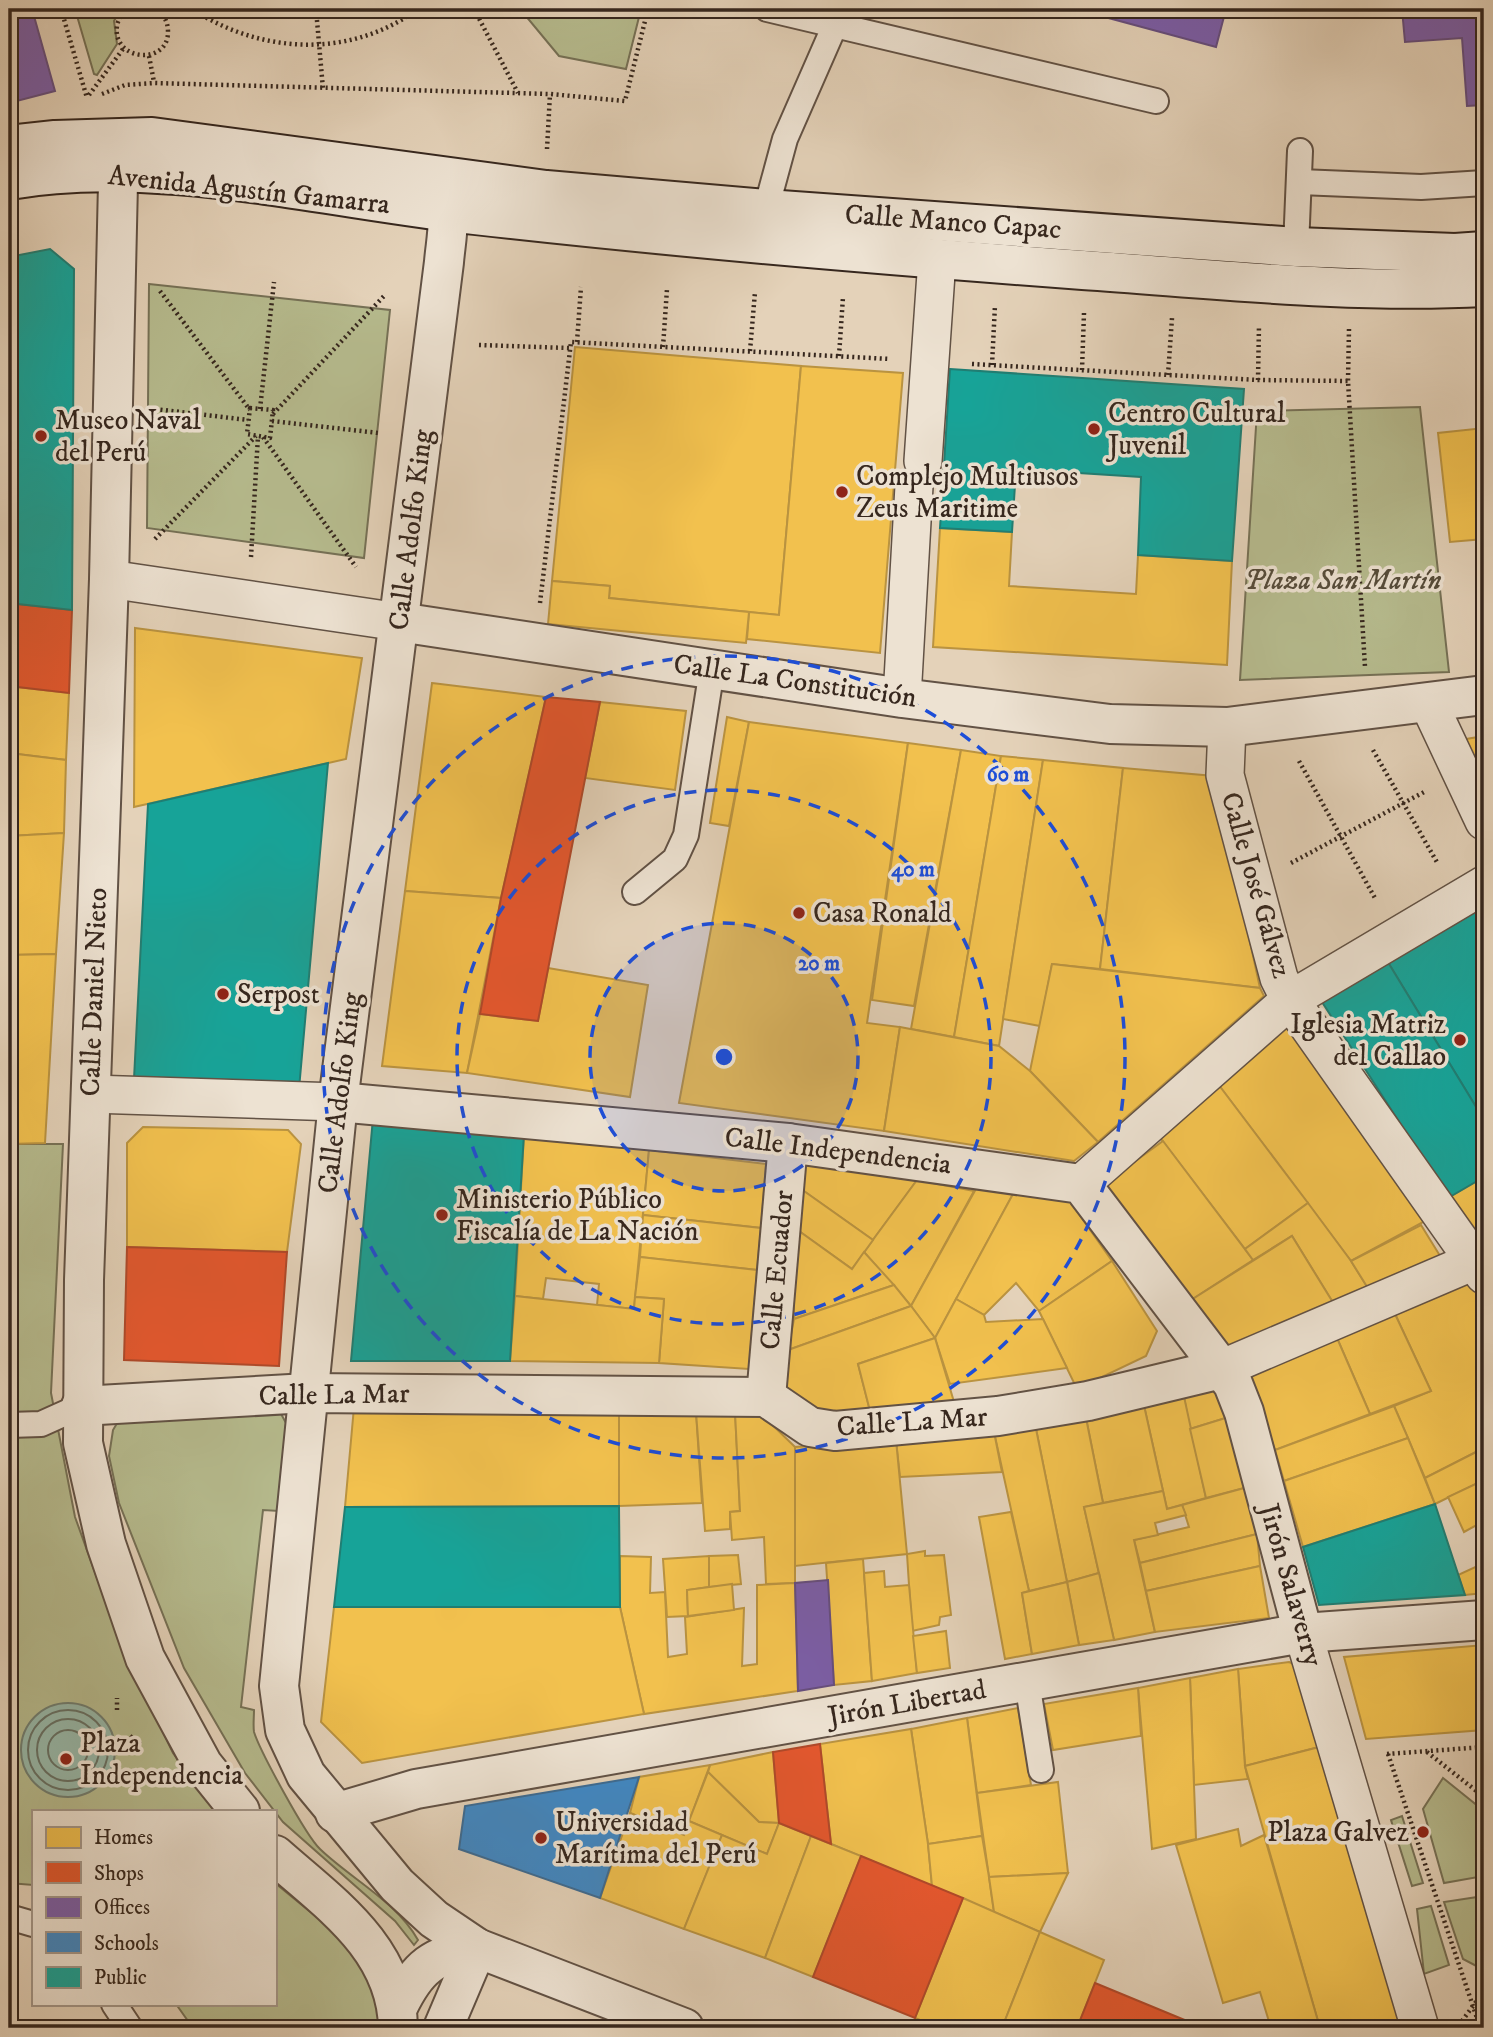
<svg xmlns="http://www.w3.org/2000/svg" width="1493" height="2037" viewBox="0 0 1493 2037" font-family="'IM FELL DW Pica',serif">
  <style>
    .green { fill: #b6bb8e; stroke: #767156; stroke-width: 2 }
    .water { fill: #97b8a9; stroke: #707e71; stroke-width: 2 }
    .homes { fill: #f2c14e; stroke: #ba9340; stroke-width: 2 }
    .shops { fill: #e4572e; stroke: #b04929; stroke-width: 2 }
    .offices { fill: #7b5ea7; stroke: #664e7e; stroke-width: 2 }
    .schools { fill: #3f88c5; stroke: #3c6b93; stroke-width: 2 }
    .public { fill: #17a398; stroke: #207e73; stroke-width: 2 }
    .lines { fill: none; stroke-linecap: round; stroke-linejoin: round }
    .shore { stroke: #667064; stroke-width: 2 }
    .service-casing { stroke: #625245; stroke-width: 28 }
    .pedestrian-casing { stroke: #625245; stroke-width: 40 }
    .minor-casing { stroke: #625245; stroke-width: 42 }
    .tertiary-casing { stroke: #625245; stroke-width: 42 }
    .secondary-casing { stroke: #36271e; stroke-width: 42 }
    .path { stroke: #36271e; stroke-width: 4.5; stroke-dasharray: 2 3.5; stroke-linecap: butt }
    .service { stroke: #ede2d2; stroke-width: 24 }
    .pedestrian { stroke: #ede2d2; stroke-width: 37 }
    .minor { stroke: #ede2d2; stroke-width: 38 }
    .tertiary { stroke: #ede2d2; stroke-width: 38 }
    .secondary { stroke: #ede2d2; stroke-width: 38 }
    .ring { fill: none; stroke: #1d4ed8; stroke-width: 3.5; stroke-dasharray: 12 9 }
    .poi-dot { fill: #8f2418; stroke: #ede2d2; stroke-width: 2.5 }
    .labels { text-anchor: middle; dominant-baseline: central; stroke-width: 7; stroke-linejoin: round; paint-order: stroke }
    .street-label { font-size: 28px; fill: #36271e; stroke: #ede2d2 }
    .poi-label { font-size: 28px; fill: #36271e; stroke: #ede2d2; text-anchor: start }
    .park-label { font-size: 28px; font-style: italic; fill: #564c3a; stroke: #ede2d2 }
    .centre { fill: #1d4ed8; stroke: #ede2d2; stroke-width: 3.5 }
    .ring-label { font-size: 21px; text-anchor: middle; font-weight: bold; fill: #1d4ed8; stroke: #ede2d2; stroke-width: 7; stroke-linejoin: round; paint-order: stroke }
  </style>
  <rect width="100%" height="100%" fill="#e4d2b9"/>
  <filter id="stains"><feTurbulence type="fractalNoise" baseFrequency=".00286" numOctaves="4"/><feColorMatrix values="0 0 0 0 .2 0 0 0 0 .09 0 0 0 0 .02 0 0 0 .5 -.17"/></filter>
  <radialGradient id="worn" r=".72"><stop offset=".6" stop-color="#630" stop-opacity="0"/><stop offset="1" stop-color="#630" stop-opacity=".3"/></radialGradient>
  <g class="green">
    <path d="M75,9H121L114,21L117,44L97,75L94,74Z"/>
    <path d="M520,9H641L626,69L559,56Z"/>
    <path d="M149,284L390,310L364,558L147,528Z"/>
    <path d="M1420,407L1449,672L1240,680L1257,411Z"/>
    <path d="M9,1144H63L51,1393L75,1517L123,1650L173,1753L215,1811H33V1885L9,1883Z"/>
    <path d="M280,1412L286,1423L279,1511L263,1510L241,1707L254,1710C254,1717 253,1725 254,1732C260,1751 306,1836 320,1849C351,1879 396,1901 418,1940L414,1945L395,1921L283,1822L245,1773L184,1668L119,1503L109,1456L113,1430L122,1415Z"/>
    <path d="M1443,1778L1484,1811V1876L1444,1883L1423,1809Z"/>
    <path d="M1402,1816L1423,1883L1412,1886L1391,1820Z"/>
    <path d="M275,1883L341,1937L377,1992L379,2028H193L176,2004H275Z"/>
    <path d="M1484,1896V1970L1463,1959L1444,1902Z"/>
    <path d="M1431,1906L1449,1965L1424,1974L1417,1909Z"/>
  </g>
  <circle class="water" cx="68" cy="1750" r="47"/>
  <g class="homes">
    <path d="M575,347L801,366L779,615L609,598L610,586L552,581Z"/>
    <path d="M801,366L903,373L880,653L747,639L749,612L779,615Z"/>
    <path d="M1484,428V539L1450,542L1438,433Z"/>
    <path d="M940,528L1012,532L1009,586L1136,594L1138,555L1232,561L1227,665L933,647Z"/>
    <path d="M552,581L610,586L609,598L749,612L746,643L548,624Z"/>
    <path d="M135,628L362,658L346,759L134,807Z"/>
    <path d="M432,683L546,697L501,898L405,891Z"/>
    <path d="M9,686L69,693L66,760L9,753Z"/>
    <path d="M600,702L686,711L675,790L585,778Z"/>
    <path d="M727,717L749,722L729,826L710,823Z"/>
    <path d="M749,722L908,743L867,1023L900,1027L884,1131L679,1103Z"/>
    <path d="M1484,736V789L1460,740Z"/>
    <path d="M908,743L961,750L914,1006L872,1000Z"/>
    <path d="M961,750L1001,756L954,1037L911,1029Z"/>
    <path d="M9,753L66,760L64,833L9,836Z"/>
    <path d="M1001,756L1043,760L999,1046L954,1037Z"/>
    <path d="M1043,760L1123,768L1100,969L1052,964L1040,1026L1003,1019Z"/>
    <path d="M1123,768L1214,776L1260,988L1100,969Z"/>
    <path d="M64,833L56,954L9,955V836Z"/>
    <path d="M405,891L501,898L467,1073L382,1066Z"/>
    <path d="M56,954L45,1143L9,1144V955Z"/>
    <path d="M1052,964L1260,988L1264,996L1098,1142L1030,1071Z"/>
    <path d="M548,968L648,985L630,1097L467,1073L480,1014L538,1021Z"/>
    <path d="M1284,1021L1427,1220L1351,1261L1215,1080Z"/>
    <path d="M900,1027L999,1046L1030,1071L1098,1142L1074,1161L884,1131Z"/>
    <path d="M1215,1080L1308,1203L1245,1249L1155,1131Z"/>
    <path d="M143,1127L288,1130L301,1144L287,1252L127,1247V1143Z"/>
    <path d="M524,1134L649,1150L634,1309L597,1305L599,1284L546,1278L543,1299L515,1296Z"/>
    <path d="M1163,1141L1253,1260L1188,1302L1100,1187Z"/>
    <path d="M649,1150L766,1164L761,1228L643,1215Z"/>
    <path d="M797,1162L917,1180L873,1240L794,1184Z"/>
    <path d="M1484,1177V1227L1472,1234L1448,1198Z"/>
    <path d="M917,1180L974,1191L911,1306L864,1252Z"/>
    <path d="M794,1184L873,1240L852,1269L792,1226Z"/>
    <path d="M977,1187L1013,1194L935,1338L911,1306Z"/>
    <path d="M1013,1194L1069,1200L1112,1261L1039,1311L1016,1283L984,1315L956,1299Z"/>
    <path d="M1308,1203L1351,1261L1371,1293L1337,1309L1292,1236L1253,1260L1245,1249Z"/>
    <path d="M643,1215L761,1228L757,1270L640,1257Z"/>
    <path d="M1421,1225L1442,1259L1371,1293L1351,1261Z"/>
    <path d="M792,1226L852,1269L864,1252L894,1285L794,1319Z"/>
    <path d="M1484,1227V1253L1472,1234Z"/>
    <path d="M1292,1236L1337,1309L1225,1355L1188,1302Z"/>
    <path d="M640,1257L757,1270L749,1369L659,1363L664,1299L635,1297Z"/>
    <path d="M1112,1261L1157,1331L1146,1356L1077,1389L1039,1311Z"/>
    <path d="M1474,1280L1484,1302V1448L1425,1478L1394,1406L1431,1391L1395,1314Z"/>
    <path d="M894,1285L911,1306L788,1350L794,1319Z"/>
    <path d="M515,1296L634,1309L635,1297L664,1299L659,1363L510,1361Z"/>
    <path d="M956,1299L984,1315L986,1322L1043,1319L1067,1368L950,1384L935,1338Z"/>
    <path d="M911,1306L935,1338L858,1364L870,1411L820,1413L783,1392L788,1350Z"/>
    <path d="M1395,1314L1431,1391L1370,1414L1337,1338Z"/>
    <path d="M935,1338L954,1402L870,1411L858,1364Z"/>
    <path d="M1337,1338L1370,1414L1275,1450L1249,1373Z"/>
    <path d="M1209,1384L1228,1395L1232,1416L1190,1429L1183,1392Z"/>
    <path d="M1183,1392L1206,1498L1167,1509L1143,1401Z"/>
    <path d="M1143,1401L1163,1491L1103,1503L1085,1413Z"/>
    <path d="M1394,1406L1408,1438L1284,1481L1275,1450Z"/>
    <path d="M354,1407L619,1410V1506L345,1507Z"/>
    <path d="M619,1410L696,1412L702,1503L619,1506Z"/>
    <path d="M696,1412H735L740,1511L730,1512V1529L705,1531Z"/>
    <path d="M735,1412H759L795,1447V1583L766,1584L764,1537L732,1540L730,1512L740,1511Z"/>
    <path d="M1085,1413L1103,1503L1084,1507L1099,1573L1067,1582L1035,1424Z"/>
    <path d="M1232,1416L1248,1487L1206,1498L1190,1429Z"/>
    <path d="M1035,1424L1067,1582L1029,1591L994,1432Z"/>
    <path d="M994,1432L1002,1472L900,1477L896,1440Z"/>
    <path d="M1408,1438L1435,1504L1303,1547L1284,1481Z"/>
    <path d="M896,1440L907,1554L795,1566V1447Z"/>
    <path d="M1484,1448V1480L1435,1504L1425,1478Z"/>
    <path d="M1484,1480V1521L1464,1532L1448,1497Z"/>
    <path d="M1248,1487L1257,1534L1140,1563L1134,1540L1189,1527L1182,1505Z"/>
    <path d="M1163,1491L1167,1509L1182,1505L1186,1515L1155,1523L1158,1535L1134,1540L1155,1632L1114,1640L1084,1507Z"/>
    <path d="M1011,1512L1029,1591L1022,1593L1032,1654L1005,1659L979,1517Z"/>
    <path d="M1257,1534L1260,1566L1146,1591L1140,1563Z"/>
    <path d="M925,1551V1556L944,1555L951,1615L940,1617L939,1625L912,1631L907,1554Z"/>
    <path d="M738,1555L741,1584L709,1587V1556Z"/>
    <path d="M620,1556L651,1557L650,1593L665,1592L668,1657L687,1654L685,1617L744,1608L742,1666L757,1664V1585L795,1583L798,1691L644,1714L620,1607Z"/>
    <path d="M709,1556V1587L687,1590L688,1616L667,1617L663,1559Z"/>
    <path d="M863,1559L872,1681L834,1685L826,1563Z"/>
    <path d="M1484,1563V1593L1465,1595L1458,1575Z"/>
    <path d="M1260,1566L1269,1618L1155,1632L1146,1591Z"/>
    <path d="M884,1571L885,1587L909,1585L917,1673L872,1681L864,1573Z"/>
    <path d="M1099,1573L1114,1640L1079,1645L1067,1582Z"/>
    <path d="M1067,1582L1079,1645L1032,1654L1022,1593Z"/>
    <path d="M732,1584L734,1610L688,1616L687,1590Z"/>
    <path d="M334,1607H620L644,1714L362,1763L321,1722Z"/>
    <path d="M946,1631L950,1668L917,1673L913,1636Z"/>
    <path d="M1484,1645V1730L1366,1739L1344,1657Z"/>
    <path d="M1289,1662L1298,1666L1327,1745L1245,1766L1238,1669Z"/>
    <path d="M1238,1669L1245,1766L1248,1779L1194,1785L1190,1678Z"/>
    <path d="M1190,1678L1196,1839L1152,1849L1138,1688Z"/>
    <path d="M1138,1688L1141,1736L1053,1750L1044,1704Z"/>
    <path d="M1018,1708L1031,1785L977,1793L967,1718Z"/>
    <path d="M967,1718L982,1836L928,1844L911,1729Z"/>
    <path d="M911,1729L928,1844L932,1886L831,1844L820,1744Z"/>
    <path d="M1327,1745L1403,2028H1320L1245,1766Z"/>
    <path d="M773,1752L779,1823L759,1822L708,1772L710,1765Z"/>
    <path d="M710,1765L684,1835L630,1813L639,1777Z"/>
    <path d="M708,1772L759,1822L779,1823L767,1854L689,1821Z"/>
    <path d="M1058,1782L1068,1873L989,1877L977,1793Z"/>
    <path d="M630,1813L684,1835L689,1821L722,1835L684,1929L600,1898Z"/>
    <path d="M779,1823L811,1836L765,1958L684,1929L722,1835L767,1854Z"/>
    <path d="M1238,1829L1241,1846L1264,1835L1320,2028H1271L1260,1992L1223,2003L1176,1845Z"/>
    <path d="M811,1836L861,1856L813,1977L765,1958Z"/>
    <path d="M982,1836L989,1877L994,1912L932,1886L928,1844Z"/>
    <path d="M1068,1873L1040,1932L994,1912L989,1877Z"/>
    <path d="M963,1898L1040,1932L1002,2028H940L915,2018Z"/>
    <path d="M1040,1932L1104,1960L1077,2028H1002Z"/>
  </g>
  <g class="shops">
    <path d="M9,603L72,610L69,693L9,686Z"/>
    <path d="M546,697L600,702L538,1021L480,1014L501,898Z"/>
    <path d="M127,1247L287,1252L279,1366L124,1360Z"/>
    <path d="M820,1744L831,1844L779,1823L773,1752Z"/>
    <path d="M861,1856L963,1898L915,2018L813,1977Z"/>
    <path d="M1095,1983L1204,2028H1077Z"/>
  </g>
  <g class="offices">
    <path d="M9,9H32L55,91L9,103Z"/>
    <path d="M1075,9H1226L1216,47Z"/>
    <path d="M1402,9H1484V105L1467,106L1462,38L1405,42Z"/>
    <path d="M828,1580L834,1685L798,1691L795,1583Z"/>
  </g>
  <path class="schools" d="M639,1777L600,1898L459,1849L465,1806Z"/>
  <g class="public">
    <path d="M50,249L74,269L72,610L9,603V257Z"/>
    <path d="M950,369L1244,389L1232,561L1138,555L1141,477L1016,469L1012,532L940,528Z"/>
    <path d="M328,763L299,1089L134,1079L148,804Z"/>
    <path d="M1484,898V1120L1386,959Z"/>
    <path d="M1386,959L1484,1120V1177L1448,1198L1322,1002Z"/>
    <path d="M373,1118L524,1134L510,1361H351Z"/>
    <path d="M1435,1504L1465,1595L1319,1605L1303,1547Z"/>
    <path d="M619,1506L620,1607H334L345,1507Z"/>
  </g>
  <g class="lines">
    <g class="shore">
      <circle cx="68" cy="1750" r="40"/>
      <circle cx="68" cy="1750" r="31"/>
      <circle cx="68" cy="1750" r="20"/>
    </g>
    <g class="service-casing">
      <g id="service">
        <path d="M767,9L1156,101"/>
        <path d="M1300,182L1421,187L1484,183"/>
        <path d="M766,209L785,139L835,25"/>
        <path d="M1296,247L1300,151"/>
        <path d="M635,892L675,859L686,835L712,669"/>
        <path d="M9,1425L41,1424L81,1406"/>
        <path d="M1027,1682L1041,1770"/>
        <path d="M9,1917L33,1924"/>
        <path d="M114,2004L130,2028"/>
      </g>
    </g>
    <g class="pedestrian-casing">
      <g id="pedestrian">
        <path d="M923,461L937,259"/>
        <path d="M109,579L399,622"/>
        <path d="M902,698L914,486"/>
        <path d="M1429,704L1484,821"/>
        <path d="M1227,727L1225,775L1279,978L1290,1000L1484,1275"/>
        <path d="M91,1094L338,1102"/>
        <path d="M1081,1184L1290,1000L1484,885"/>
        <path d="M1221,1369L1474,1261"/>
        <path d="M1303,1633L1420,2028"/>
      </g>
    </g>
    <g class="minor-casing">
      <g id="minor">
        <path d="M338,1102L788,1143L1081,1184L1233,1384L1244,1412L1303,1633"/>
        <path d="M766,1397L788,1143"/>
        <path d="M81,1406L308,1393L766,1397L810,1427L835,1431L998,1416L1088,1401L1221,1369"/>
        <path d="M335,1813L416,1789L1303,1633L1484,1620"/>
      </g>
    </g>
    <g class="tertiary-casing">
      <g id="tertiary">
        <path d="M119,139L109,579L84,1280L83,1443L106,1544L145,1658L203,1765L240,1811"/>
        <path d="M435,184C455,205 446,236 444,262L338,1102L279,1686L285,1730L306,1775L397,1885L434,1919L477,1948L684,2028"/>
        <path d="M399,622L902,698L1110,724L1227,727L1484,695"/>
        <path d="M275,1855C329,1903 397,1948 398,2028"/>
        <path d="M398,2007C417,1967 434,1954 477,1948"/>
        <path d="M443,2028L477,1948"/>
      </g>
    </g>
    <g class="secondary-casing">
      <g id="secondary">
        <path d="M9,145L55,140L152,137L546,190L766,209L1296,247L1455,253L1484,251"/>
        <path d="M9,180C152,154 330,199 475,215C677,238 880,255 1083,270C1216,279 1350,294 1484,287"/>
      </g>
    </g>
    <g class="path">
      <path d="M61,9L87,98"/>
      <path d="M129,9C123,12 118,19 117,26C112,61 168,66 168,32C168,22 164,14 155,9"/>
      <path d="M192,9C261,54 350,59 418,9"/>
      <path d="M316,9L323,89"/>
      <path d="M474,9L518,93"/>
      <path d="M149,56L154,82"/>
      <path d="M102,94L125,85L154,83L550,94L625,101L648,9"/>
      <path d="M89,95L123,49"/>
      <path d="M547,149L550,94"/>
      <path d="M160,291L250,410"/>
      <path d="M1349,329L1348,381L1365,667"/>
      <path d="M577,342L581,287"/>
      <path d="M479,345L569,348"/>
      <path d="M663,347L667,289"/>
      <path d="M750,351L755,292"/>
      <path d="M839,356L843,297"/>
      <path d="M972,364L1258,380L1348,381"/>
      <path d="M992,365L995,305"/>
      <path d="M1082,370L1084,313"/>
      <path d="M1168,375L1172,318"/>
      <path d="M1258,380L1259,325"/>
      <path d="M250,408L273,410L270,438L247,434Z"/>
      <path d="M155,409L248,420"/>
      <path d="M260,409L274,282"/>
      <path d="M273,414L384,296"/>
      <path d="M272,421L379,433"/>
      <path d="M263,437L356,567"/>
      <path d="M155,539L256,436"/>
      <path d="M251,557L258,436"/>
      <path d="M540,603L571,342L890,359"/>
      <path d="M1373,750L1438,864"/>
      <path d="M1299,761L1376,900"/>
      <path d="M1291,863L1426,791"/>
      <path d="M117,1710V1698"/>
      <path d="M130,1736L143,1746"/>
      <path d="M1427,1752L1484,1797"/>
      <path d="M1387,1754L1484,1747"/>
      <path d="M1388,1754L1480,2027"/>
      <path d="M1462,2021L1484,1991"/>
      <path d="M1460,2027L1484,2026"/>
    </g>
    <use href="#service" class="service"/>
    <use href="#pedestrian" class="pedestrian"/>
    <use href="#minor" class="minor"/>
    <use href="#tertiary" class="tertiary"/>
    <use href="#secondary" class="secondary"/>
  </g>
  <circle cx="724" cy="1057" r="134" fill="#1d4ed8" fill-opacity=".12"/>
  <g class="ring">
    <circle cx="724" cy="1057" r="134"/>
    <circle cx="724" cy="1057" r="267"/>
    <circle cx="724" cy="1057" r="401"/>
  </g>
  <g class="poi-dot">
    <circle cx="1094" cy="429" r="7"/>
    <circle cx="41" cy="436" r="7"/>
    <circle cx="842" cy="492" r="7"/>
    <circle cx="799" cy="913" r="7"/>
    <circle cx="223" cy="994" r="7"/>
    <circle cx="1460" cy="1040" r="7"/>
    <circle cx="442" cy="1215" r="7"/>
    <circle cx="66" cy="1759" r="7"/>
    <circle cx="1423" cy="1832" r="7"/>
    <circle cx="541" cy="1838" r="7"/>
  </g>
  <g class="labels">
    <g class="street-label">
      <text transform="translate(249 190) rotate(6)">Avenida Agustín Gamarra</text>
      <text transform="translate(953 222) rotate(4)">Calle Manco Capac</text>
      <text transform="translate(411 530) rotate(-83)">Calle Adolfo King</text>
      <text transform="translate(795 681) rotate(8)">Calle La Constitución</text>
      <text transform="translate(1256 885) rotate(74)">Calle José Gálvez</text>
      <text transform="translate(94 992) rotate(-88)">Calle Daniel Nieto</text>
      <text transform="translate(340 1093) rotate(-83)">Calle Adolfo King</text>
      <text transform="translate(838 1151) rotate(7)">Calle Independencia</text>
      <text transform="translate(777 1270) rotate(-85)">Calle Ecuador</text>
      <text transform="translate(334 1395) rotate(-1)">Calle La Mar</text>
      <text transform="translate(912 1422) rotate(-4)">Calle La Mar</text>
      <text transform="translate(1291 1585) rotate(74)">Jirón Salaverry</text>
      <text transform="translate(907 1703) rotate(-10)">Jirón Libertad</text>
    </g>
    <g class="poi-label">
      <text x="1108" y="413">Centro Cultural<tspan x="1108" dy="32">Juvenil</tspan></text>
      <text x="55" y="420">Museo Naval<tspan x="55" dy="32">del Perú</tspan></text>
      <text x="856" y="476">Complejo Multiusos<tspan x="856" dy="32">Zeus Maritime</tspan></text>
      <text x="813" y="913">Casa Ronald</text>
      <text x="237" y="994">Serpost</text>
      <text x="1446" y="1024" text-anchor="end">Iglesia Matriz<tspan x="1446" dy="32">del Callao</tspan></text>
      <text x="456" y="1199">Ministerio Público<tspan x="456" dy="32">Fiscalía de La Nación</tspan></text>
      <text x="80" y="1743">Plaza<tspan x="80" dy="32">Independencia</tspan></text>
      <text x="555" y="1822">Universidad<tspan x="555" dy="32">Marítima del Perú</tspan></text>
      <text x="1409" y="1832" text-anchor="end">Plaza Galvez</text>
    </g>
    <g class="park-label">
      <text x="1343" y="580">Plaza San Martín</text>
    </g>
  </g>
  <circle cx="724" cy="1057" r="10" class="centre"/>
  <g class="ring-label">
    <text x="1008" y="781">60 m</text>
    <text x="913" y="876">40 m</text>
    <text x="819" y="970">20 m</text>
  </g>
  <rect width="1493" height="2037" fill="none" stroke="#e4d2b9" stroke-width="35"/>
  <rect x="10" y="10" width="1472" height="2016" fill="none" stroke="#36271e" stroke-width="3.5"/>
  <rect x="18" y="18" width="1458" height="2002" fill="none" stroke="#36271e" stroke-width="2"/>
  <rect x="32" y="1810" width="245" height="196" fill="#ede2d2" stroke="#a4978a" stroke-width="2"/>
  <rect x="46" y="1827" width="35" height="21" fill="#f2c14e" stroke="#a4978a" stroke-width="2"/>
  <text x="94" y="1844" font-size="21" fill="#36271e">Homes</text>
  <rect x="46" y="1862" width="35" height="21" fill="#e4572e" stroke="#a4978a" stroke-width="2"/>
  <text x="94" y="1880" font-size="21" fill="#36271e">Shops</text>
  <rect x="46" y="1897" width="35" height="21" fill="#7b5ea7" stroke="#a4978a" stroke-width="2"/>
  <text x="94" y="1914" font-size="21" fill="#36271e">Offices</text>
  <rect x="46" y="1932" width="35" height="21" fill="#3f88c5" stroke="#a4978a" stroke-width="2"/>
  <text x="94" y="1950" font-size="21" fill="#36271e">Schools</text>
  <rect x="46" y="1967" width="35" height="21" fill="#17a398" stroke="#a4978a" stroke-width="2"/>
  <text x="94" y="1984" font-size="21" fill="#36271e">Public</text>
  <rect width="100%" height="100%" filter="url(#stains)"/>
  <rect width="100%" height="100%" fill="url(#worn)"/>
</svg>
